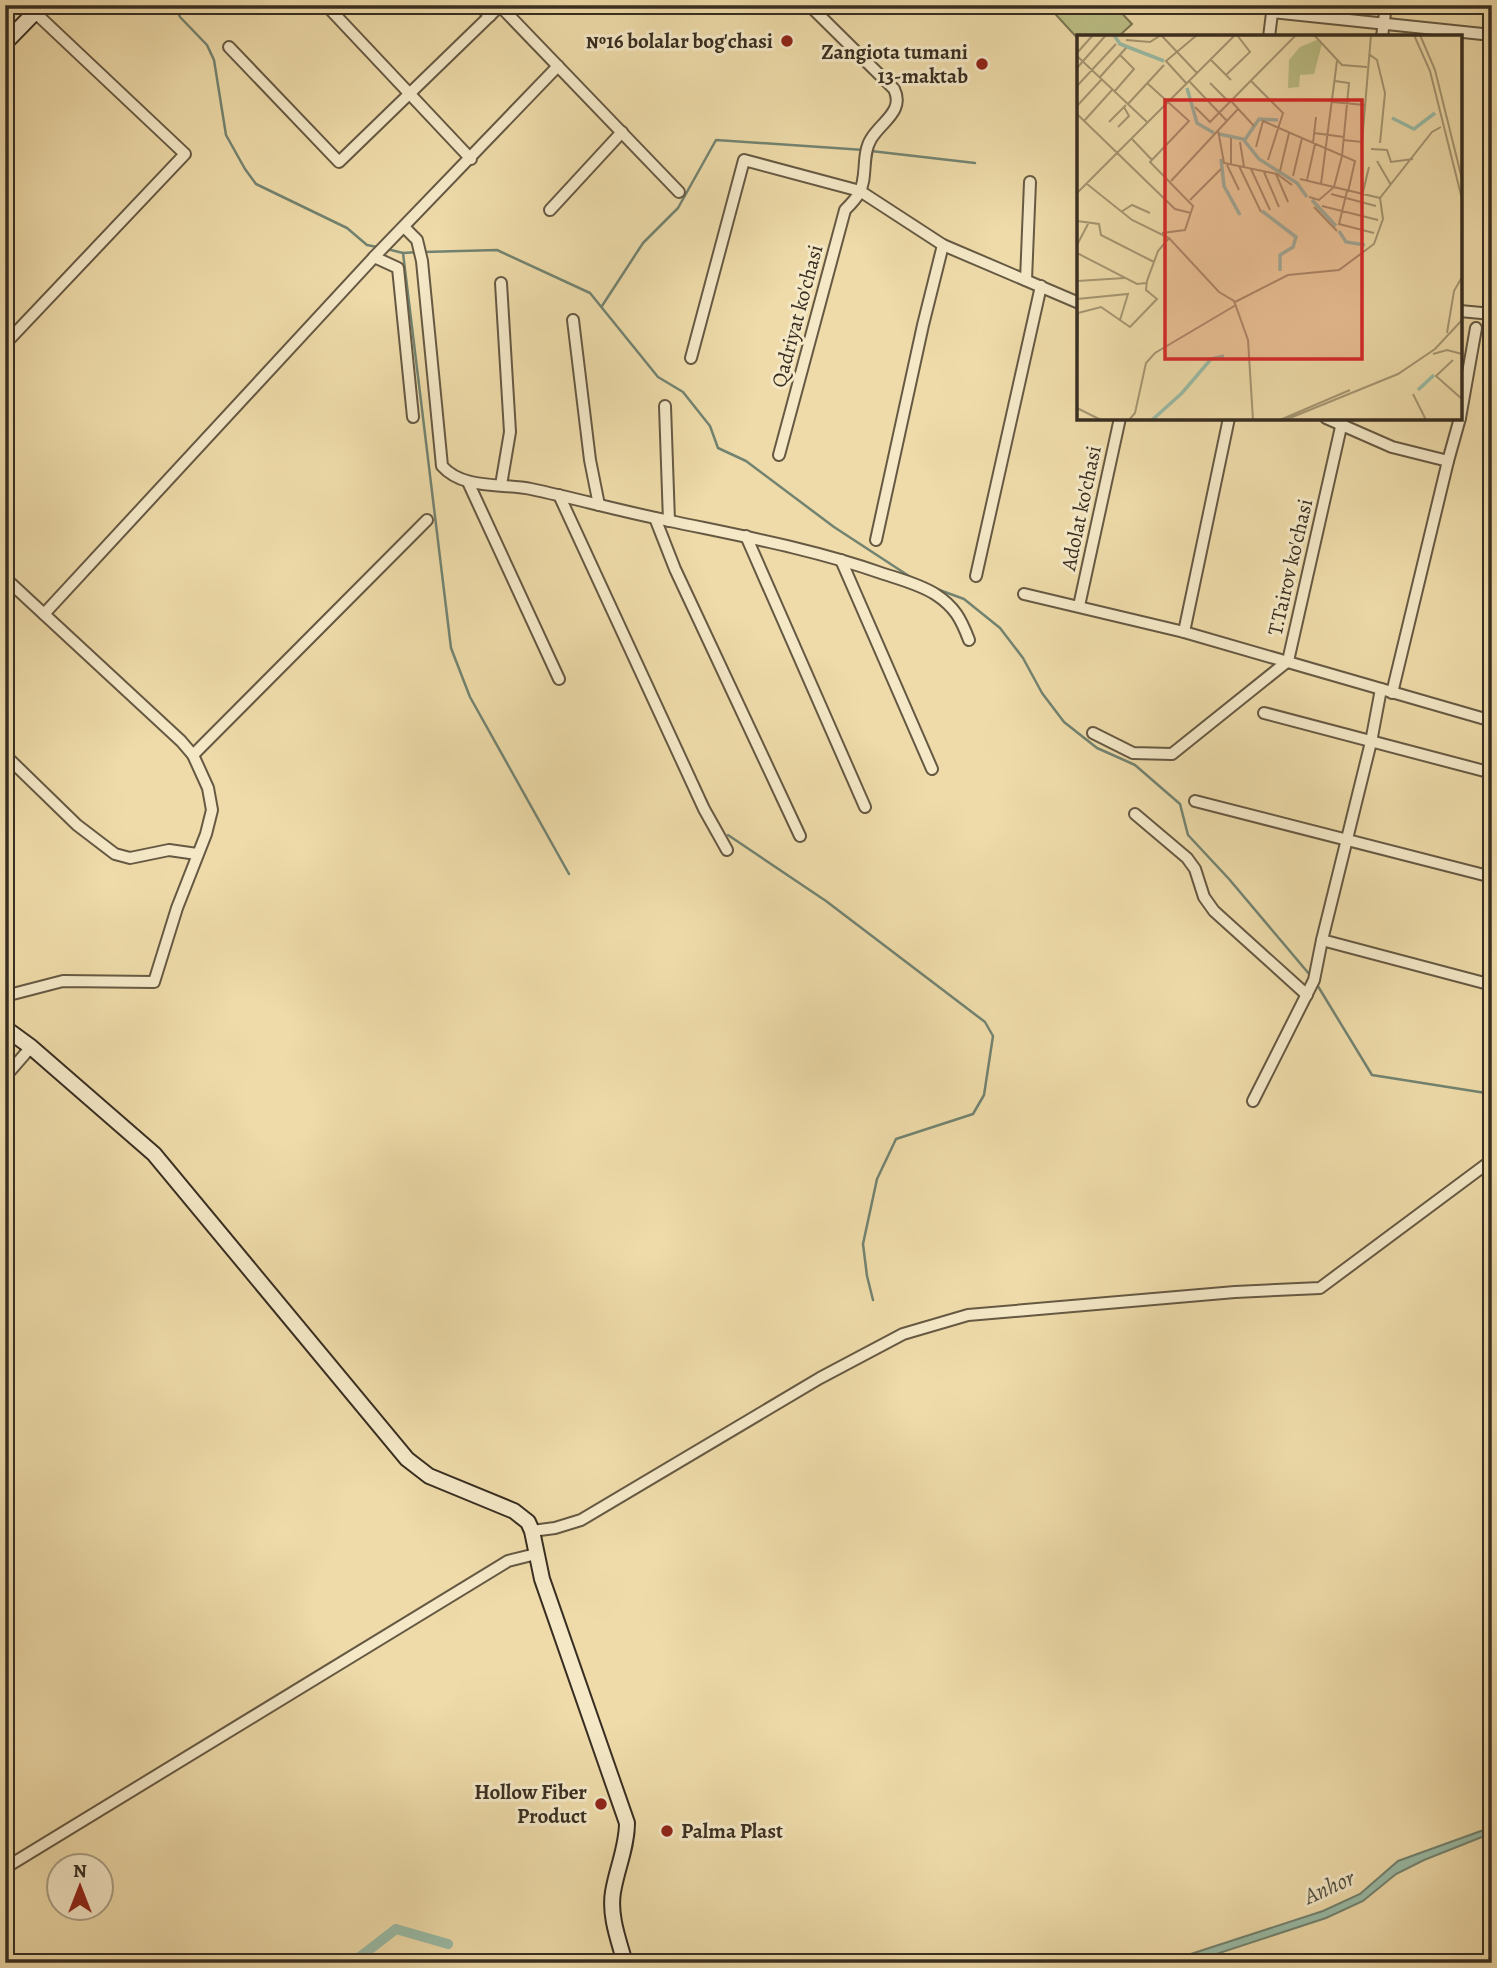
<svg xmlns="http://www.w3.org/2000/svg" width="1497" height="1968" viewBox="0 0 1497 1968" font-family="Alegreya,serif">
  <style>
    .green { fill: #bcbf86; stroke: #7a7654; stroke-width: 2 }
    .water { fill: #99bba6; stroke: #728371; stroke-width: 2 }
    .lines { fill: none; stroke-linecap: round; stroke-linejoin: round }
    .stream { stroke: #728371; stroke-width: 2.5 }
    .canal { stroke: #99bba6; stroke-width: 10 }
    .street-casing { stroke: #665943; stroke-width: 14 }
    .secondary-casing { stroke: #382e21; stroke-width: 18 }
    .street { stroke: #f4e8c7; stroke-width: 10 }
    .secondary { stroke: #f4e8c7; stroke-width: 14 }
    .poi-dot { fill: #8f2418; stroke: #f4e8c7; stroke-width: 2.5 }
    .labels { text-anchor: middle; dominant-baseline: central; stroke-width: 6; stroke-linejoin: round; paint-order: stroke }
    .poi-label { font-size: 21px; font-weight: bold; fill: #382e21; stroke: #f4e8c7; text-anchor: end }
    .street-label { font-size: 21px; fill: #382e21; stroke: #f4e8c7 }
    .water-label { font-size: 23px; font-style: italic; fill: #505142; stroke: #f4e8c7 }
    .inset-river { fill: none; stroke: #99bba6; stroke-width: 3.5 }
    .inset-road { fill: none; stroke: #a59673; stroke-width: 2 }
    .view { fill: #d62828; fill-opacity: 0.15; stroke: #d62828; stroke-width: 3.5 }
    .inset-edge { fill: none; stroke: #382e21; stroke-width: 3.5 }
  </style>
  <rect width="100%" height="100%" fill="#eedba9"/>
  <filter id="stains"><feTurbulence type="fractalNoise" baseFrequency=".00286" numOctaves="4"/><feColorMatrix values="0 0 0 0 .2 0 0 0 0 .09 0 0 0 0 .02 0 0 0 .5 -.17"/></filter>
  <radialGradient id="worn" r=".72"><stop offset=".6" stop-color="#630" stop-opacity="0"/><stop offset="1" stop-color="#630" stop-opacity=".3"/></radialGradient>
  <path class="green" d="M1047,5H1114L1132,24L1118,37H1079V40Z"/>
  <path class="water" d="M1492,1827V1833L1424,1860L1396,1874L1363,1901L1326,1918L1189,1963H1163L1323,1911L1360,1894L1398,1861Z"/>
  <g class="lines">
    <g class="stream">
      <path d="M175,5L180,17L207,45L214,60L226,135L245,169L256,184L347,228L367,245L377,247"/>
      <path d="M871,151L975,163"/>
      <path d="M387,249L403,253L451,648L470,697L569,874"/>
      <path d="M424,252L497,250L590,293L658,377L683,392L710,426L718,448L746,461L834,527L912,578"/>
      <path d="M403,253L418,252"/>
      <path d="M602,306L643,243L678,208L716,140L864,150"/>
      <path d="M934,588L964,599L1000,628L1023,658L1042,693L1064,722L1097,748L1135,765L1180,804L1188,835L1229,879L1310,975"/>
      <path d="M728,835L826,901L985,1022L993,1036L984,1095L973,1114L896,1139L877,1179L863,1244L867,1276L873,1300"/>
      <path d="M1316,983L1372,1075L1492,1094"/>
    </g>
    <path class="canal" d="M352,1963L396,1929L448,1944"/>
    <g class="street-casing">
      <g id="street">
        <path d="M326,5L471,159"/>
        <path d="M479,5L490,16"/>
        <path d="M500,6L679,192"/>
        <path d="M1272,12L1492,35"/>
        <path d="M1269,37L1273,5"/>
        <path d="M1382,37L1386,5"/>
        <path d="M229,47L339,162L501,5"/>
        <path d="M550,210L622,132"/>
        <path d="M404,227L417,240L422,261L442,466C463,490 502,483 531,489C578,499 624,512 670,521C741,536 813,549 881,573C899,579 919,584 935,594C955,607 961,619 969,640"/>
        <path d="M374,257L398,268L413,417"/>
        <path d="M1026,280L1030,182"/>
        <path d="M1460,311L1492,314"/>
        <path d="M573,320L590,460L599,505"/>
        <path d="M5,344L185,154L27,5"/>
        <path d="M691,358L744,160L860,191L943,245L1079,303"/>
        <path d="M665,406L669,521"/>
        <path d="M1326,418L1392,447L1448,461L1392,693"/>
        <path d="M1460,418L1476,328"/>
        <path d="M779,455L845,210C850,205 856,199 859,193C868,178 861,155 871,139C881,122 905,111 894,89L809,5"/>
        <path d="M1448,461L1460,418"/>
        <path d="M468,482L559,679"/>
        <path d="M501,485L510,432L501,283"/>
        <path d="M559,495L704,809L727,850"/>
        <path d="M655,518L675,569L800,836"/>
        <path d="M746,536L865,807"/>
        <path d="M876,540L923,325L943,245"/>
        <path d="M841,560L932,769"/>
        <path d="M976,576L1041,286"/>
        <path d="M5,578L181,741L193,755L208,788L212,810L206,834L177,908L154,982L63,981L5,996"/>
        <path d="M1024,594L1184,632L1492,721"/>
        <path d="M1079,606L1120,418"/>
        <path d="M44,614L376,255L558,66"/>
        <path d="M1184,632L1229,418"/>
        <path d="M1381,689L1371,742L1322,940L1492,985"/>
        <path d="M1264,713L1492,773"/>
        <path d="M1093,733L1133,753L1172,754L1288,661L1343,418"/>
        <path d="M5,755L77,825L115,854L130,858L169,850L197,854"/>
        <path d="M193,755L427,520"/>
        <path d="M1195,801L1492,877"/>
        <path d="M1135,814L1187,858L1195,869L1204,897L1214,911L1307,995"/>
        <path d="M5,1077L31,1047"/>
        <path d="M1253,1101L1314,980L1322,940"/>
        <path d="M532,1531L555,1528L581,1520L820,1378L903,1334L968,1315L1235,1292L1320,1288L1492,1160"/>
        <path d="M5,1868L508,1561L536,1554"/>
      </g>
    </g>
    <g class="secondary-casing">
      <g id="secondary">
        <path d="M5,43L42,5"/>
        <path d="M5,1028L31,1047L154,1154L407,1459L429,1476L514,1511L528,1522L532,1531L542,1579L627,1823C627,1847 617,1868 613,1892C609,1916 619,1941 625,1963"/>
      </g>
    </g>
    <use href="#street" class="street"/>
    <use href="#secondary" class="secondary"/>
  </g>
  <g class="poi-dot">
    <circle cx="787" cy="41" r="7"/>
    <circle cx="982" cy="64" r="7"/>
    <circle cx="601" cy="1804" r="7"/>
    <circle cx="667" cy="1831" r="7"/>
  </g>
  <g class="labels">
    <g class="poi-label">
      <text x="773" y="41">№16 bolalar bog'chasi</text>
      <text x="968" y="52">Zangiota tumani<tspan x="968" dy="24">13-maktab</tspan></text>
      <text x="587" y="1792">Hollow Fiber<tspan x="587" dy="24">Product</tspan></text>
      <text x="681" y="1831" text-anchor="start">Palma Plast</text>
    </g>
    <g class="street-label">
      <text transform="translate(797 316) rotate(-75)">Qadriyat ko'chasi</text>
      <text transform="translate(1081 508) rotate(-78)">Adolat ko'chasi</text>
      <text transform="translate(1290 567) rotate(-77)">T.Tairov ko'chasi</text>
    </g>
    <g class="water-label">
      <text transform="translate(1329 1887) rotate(-24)">Anhor</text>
    </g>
  </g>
  <g transform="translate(1077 35)">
    <rect width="385" height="385" fill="#eedba9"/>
    <path d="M240,5L245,9L237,39L223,40L222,52L211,53L212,25L223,12Z" fill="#bcbf86"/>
    <path class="inset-river" d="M37,0L43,9L87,26M110,53L120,88L137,98M315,83L337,94L358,78M142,99L166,104L182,124L220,148L230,162M167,106L182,84L201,85M144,124L147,151L163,180M235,165L259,191M185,176L219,202L216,212L203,220V236M262,196L269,207L288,210M341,355L357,340M75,385L105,358L134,324L147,321"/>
    <path class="inset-road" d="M84,0L120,38M237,0L265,30L290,32M337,0L353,36L385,164M343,0L358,35L385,144M49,5L73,7L84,0M0,18L16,0M292,19L300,25L308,58L303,108M0,21L70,87M134,25L154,45M0,33L29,0M149,40L173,17L160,0M23,42L49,13M112,46L150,86M174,46L206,78L191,125M70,48L112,86L73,127L116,171L108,195L85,198M133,48L152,67M110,49L89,26L120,0M0,51L39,9M37,57L57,34L43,20M154,66L177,91M255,67L288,70M51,69L87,30M0,71L25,44M118,72L133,87L219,0M0,79L98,174L114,178M7,86L35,55M32,87L49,70M41,92L52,81L47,72M141,95L147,128L200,139L215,150M237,98L267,102M55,104L75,125M266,105L285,107L294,0M163,107L167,132M236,108L239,82M179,112L186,86L278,126L271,157M294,114L310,115L314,127L336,124M300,126L314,150M154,129V103M150,130L162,155M162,131L184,177M174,134L193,175M203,136L212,98M187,137L202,172M199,139L211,167M216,141L225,103M223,144L303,163M230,145L238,109M94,146L161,74M10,149L55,185L92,203L142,257L157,266L171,305L176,385M244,149L260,26M270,156L262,189L297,198M0,158L158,0M254,159L299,171M285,161L292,132M232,162L242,165L257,152L265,121L272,48L258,46M113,165L144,134M245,171L301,185M237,172L260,196M44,177L55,170L73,178M0,186L22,189L24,200L77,227M0,210L12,187M0,218L60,249L69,248M0,246L48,243M0,264L51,259L43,285M158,267L211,240L262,235L297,209L306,184L303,163L355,97L364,92M1,278L24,272L53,292L80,264L69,255L70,246L81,216L92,203M370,298L377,256L385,242M356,319L370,315L385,319M0,324L1,278M376,325L359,341L385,364M336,359L349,385M0,373L24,385M52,385L58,378L69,328L78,318L159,270M203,385L273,355M208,385L321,339L358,314L385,285"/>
    <path class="view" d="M88,65H285V324H88Z"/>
    <rect width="385" height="385" class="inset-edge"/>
  </g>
  <rect width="1497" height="1968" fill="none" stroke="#eedba9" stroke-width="28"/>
  <rect x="7" y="7" width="1483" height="1954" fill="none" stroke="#382e21" stroke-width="3.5"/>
  <rect x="14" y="14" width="1469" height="1940" fill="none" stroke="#382e21" stroke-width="2"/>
  <g transform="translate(80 1887)"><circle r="33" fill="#f4e8c7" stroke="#a99e85" stroke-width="2"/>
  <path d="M0-5L12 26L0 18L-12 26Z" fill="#8f2418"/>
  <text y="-10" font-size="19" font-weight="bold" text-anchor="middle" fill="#382e21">N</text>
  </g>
  <rect width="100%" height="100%" filter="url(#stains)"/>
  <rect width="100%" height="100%" fill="url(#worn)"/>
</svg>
